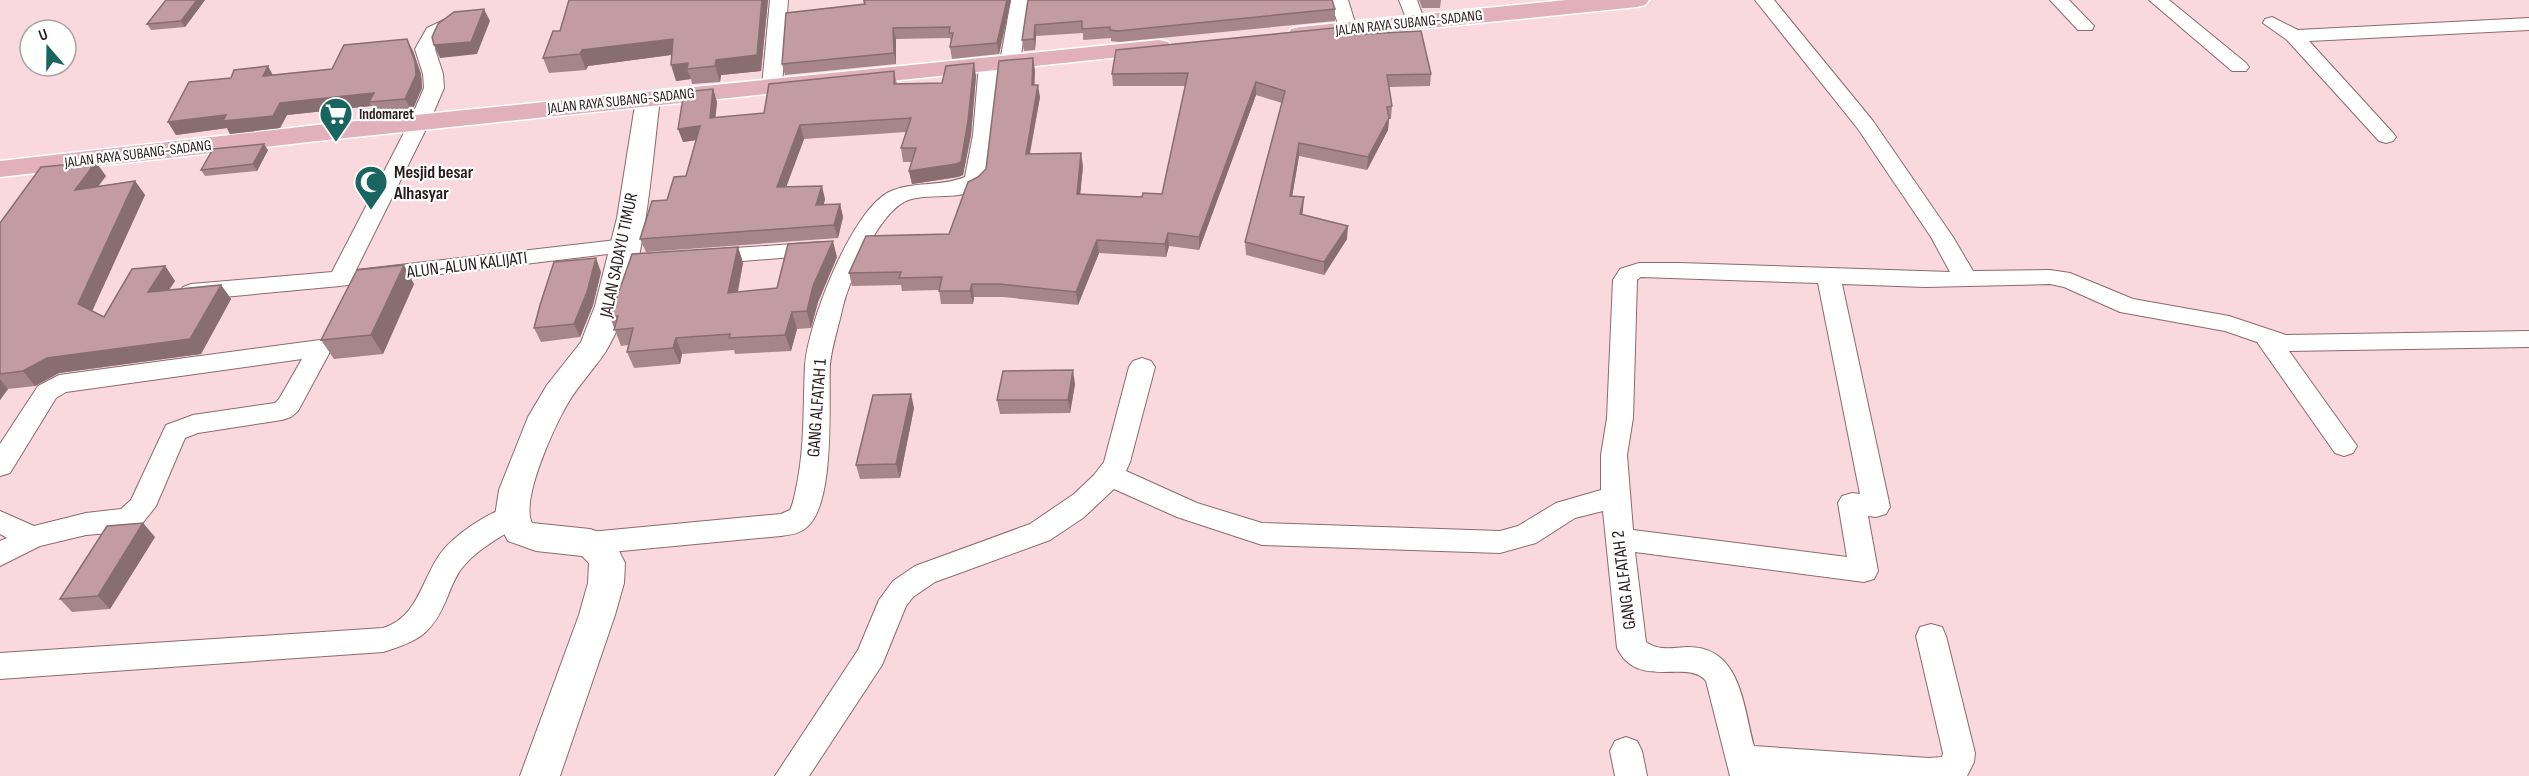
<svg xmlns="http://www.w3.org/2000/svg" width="2529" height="776" viewBox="0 0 2529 776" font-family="'Sofia Sans Condensed',sans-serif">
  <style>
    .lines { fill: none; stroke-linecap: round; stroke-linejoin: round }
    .minor-casing { stroke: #8c696f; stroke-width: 2 }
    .tertiary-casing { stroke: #8c696f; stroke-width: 2 }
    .primary-casing { stroke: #fff; stroke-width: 3 }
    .minor { fill: #fff; fill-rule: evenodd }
    .tertiary { fill: #fff; fill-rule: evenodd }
    .primary { fill: #e1b0ba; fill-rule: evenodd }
    .wall { fill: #a7868b }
    .shaded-wall { fill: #886d71 }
    .building { fill: #c29ca2; stroke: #886d71; stroke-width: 1.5 }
    .labels { text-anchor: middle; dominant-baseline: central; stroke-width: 4.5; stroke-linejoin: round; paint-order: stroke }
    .far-street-label { font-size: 15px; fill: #291b1e; stroke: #fff }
    .far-poi-label { font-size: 15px; font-weight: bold; fill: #291b1e; stroke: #fff; text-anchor: start }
    .poi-label { font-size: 18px; font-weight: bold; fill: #291b1e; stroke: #fff; text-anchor: start }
    .street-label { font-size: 18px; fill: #291b1e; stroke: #fff }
  </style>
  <rect width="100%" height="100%" fill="#fad9de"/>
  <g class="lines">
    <g class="minor-casing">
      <g id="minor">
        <path d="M770,0H788L782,86L779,90H765L762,86Z"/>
        <path d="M1011,0H1029L1020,62L1017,66H1003L1000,62Z"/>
        <path d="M1330,0H1348L1357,29L1355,33H1341Z"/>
        <path d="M1399,0H1417L1425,22L1423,26H1409Z"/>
        <path d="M1755,0H1774L1873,121L1953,237L1973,271L2050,270L2070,273L2133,299L2229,316L2286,335L2529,331V347L2289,351L2357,446L2353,453L2344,456L2335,453L2257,342L2225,331L2120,312L2064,287L2050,284L1925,287L1842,284L1890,507L1886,514L1876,517L1868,516L1878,571L1874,579L1864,582L1635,552L1646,642C1658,651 1673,648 1686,647C1741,645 1743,706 1754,746L1929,758L1942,757L1943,753L1916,636L1920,627L1931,624L1942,627L1946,636L1975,753L1974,762L1967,776H1730L1706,681C1688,658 1638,691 1617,648L1603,511L1575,518L1536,543L1500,553L1262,545L1177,517L1114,489L1083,518L1050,540L935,582L913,597L906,606L882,665L809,776H775L858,650L879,600L893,581L915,566L1030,524L1074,494L1094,475L1104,462L1129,367L1133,361L1142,358L1151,361L1155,367L1130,462L1126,471L1197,503L1262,523L1500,531L1518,526L1556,503L1601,490V455L1607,418L1613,280L1620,269L1639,263H1680L1950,272L1931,237L1858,129ZM1641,277L1818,283L1860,494L1852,493L1842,496L1838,503L1847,557L1633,530L1627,455L1633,418L1637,280Z"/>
        <path d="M2050,0H2069L2094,26L2092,30H2078Z"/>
        <path d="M2149,0H2169L2246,63L2249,67L2246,71H2232Z"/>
        <path d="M2272,17L2298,30L2529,18V30L2309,41L2393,133L2396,137L2393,141L2386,143L2379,141L2287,40L2263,23L2265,19Z"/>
        <path d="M448,18L455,20L457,24L442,35L435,49L443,74L444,88L429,123L356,270L625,239L633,241L636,246L633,251L340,286L191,300L183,297L179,292L183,287L191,284L332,272L409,123L424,88L423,74L415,49L427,28Z"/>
        <path d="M989,58L996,60L999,64L993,135L986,181C969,205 925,190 904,202C878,216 850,278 843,306C839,325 832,345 830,364C828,399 837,511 803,530C797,534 788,535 781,536L590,554L580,551L576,543L580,535L590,532L781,514L790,510C794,502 795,492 797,484C805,444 803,405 805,365C808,324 851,211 889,192C912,181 941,187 965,177L973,135L979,64L982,60Z"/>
        <path d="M822,242L830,244L833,249L830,254L706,264L698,262L694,257L698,252L706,250Z"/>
        <path d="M320,340L329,342L332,348L298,411L291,417L282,420L198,433L185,438L156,506L141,525L121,532L86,535L40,546L0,566V541L7,538L0,534V511L34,526L86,513L121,509L131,500L166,425L193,415L275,403L279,399L302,359L66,392L56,398L10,473L0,476V444L38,386L59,375Z"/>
        <path d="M512,505L522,509L526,516L522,523C501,537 477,549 462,568C455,577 451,588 447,598C432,634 419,641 383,652L0,679V653L383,628C418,617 421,581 440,554C456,533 488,513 512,505Z"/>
        <path d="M1626,737L1637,741L1642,751L1647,776H1615L1610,751L1615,741Z"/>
      </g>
    </g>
    <g class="tertiary-casing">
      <path id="tertiary" d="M648,92L657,94L660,99C651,170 645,281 610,344C599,365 580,382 568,403C555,425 520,500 532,523L590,529L602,533L614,541L625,563L624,583L615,615L560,776H520L579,615L588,583L589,563L582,556L536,551L508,541L495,516L499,490L528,417L547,385L581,342L595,306L617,218L636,99L639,94Z"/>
    </g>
    <g class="primary-casing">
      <g id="primary">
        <path d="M1566,0H1649L1645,5L1637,7L1300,41L1291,39L1288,34L1291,29L1300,27Z"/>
        <path d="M1159,40L1168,42L1171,47L1168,52L317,141L0,177V161L317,125Z"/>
      </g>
    </g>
    <use href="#minor" class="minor"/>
    <use href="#tertiary" class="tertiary"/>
    <use href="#primary" class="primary"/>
  </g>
  <g class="wall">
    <path d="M166,0H205L185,27L151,30L147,24Z"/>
    <path d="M569,0H768L761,71L721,75L720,82L692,84L691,79L676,81L671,55L588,66L586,70L549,73L543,58L560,31Z"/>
    <path d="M863,0H1011L999,54L952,59L950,47L951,43L950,38L896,39V64L785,75L782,64L864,4Z"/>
    <path d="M1028,0L1335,9V21L1119,42L1111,41V38L1083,40V33L1036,36L1035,50L1024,51L1022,40Z"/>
    <path d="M1419,0H1441L1440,8H1422Z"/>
    <path d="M1346,35L1431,74L1430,86L1389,87L1392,106L1391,119H1389L1388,130L1367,170L1299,156L1292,196L1303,210L1302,214L1347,239L1324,275L1246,255L1245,242L1282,103L1256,95L1199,250L1169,246L1166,257L1099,253L1078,305L1003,297H974L973,304H941L939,290L902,291L901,285L852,286L849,273L949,234L978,177L986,169L1035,70L1034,85L1040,97L1030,154L1083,166L1080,194L1142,197L1162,194L1186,86H1113L1112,74Z"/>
    <path d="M413,51L421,74L422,88L412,111L376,115L371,106L287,115L280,128L230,134L227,128L176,135L168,122L272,75L332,69Z"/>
    <path d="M894,71L897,84L942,83L976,76L971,135L963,175L958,177L912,184L909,171L912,162H903L901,148L906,132L804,139L786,187L825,199L824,204H840L843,217L838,238L646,252L640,239L667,200L686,176L696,140L683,142L713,89L717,102L715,118L764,113Z"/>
    <path d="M268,150L257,171L205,176L201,170Z"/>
    <path d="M106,176L98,186L135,181L145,195L92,311L104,317L165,266L175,281L169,290L221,285L231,299L201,354L59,373L35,386L8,389L0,400V223Z"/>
    <path d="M738,247L743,263L738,292L777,288L837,257L818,302L811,328L797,329L791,351L735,354L734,350L682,354L680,364L634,368L627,352L628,345L621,346L610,317Z"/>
    <path d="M601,272L593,305L580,337L541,342L534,328Z"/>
    <path d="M414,284L383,354L334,359L321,340Z"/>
    <path d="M1075,384L1070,413L1000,414L997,400Z"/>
    <path d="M914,408L900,478L860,479L856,465Z"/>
    <path d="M155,537L110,609L72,612L60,599Z"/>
  </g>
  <g class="shaded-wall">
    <path d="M197,0H205L185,27L181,21Z"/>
    <path d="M762,0H768L761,71L721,75L720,82L715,66L716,60Z"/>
    <path d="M1007,0H1011L999,54L997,43Z"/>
    <path d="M484,9L490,21L477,54L440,58L434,45Z"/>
    <path d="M1035,25L1036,36L1035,50L1034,39Z"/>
    <path d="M893,28L896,39V64L894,53Z"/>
    <path d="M407,39L413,51L421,74L422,88L412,111L405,99Z"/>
    <path d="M673,39L678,54L588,66L586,70L580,54L582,50Z"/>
    <path d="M1033,58L1035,70L1034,98L1032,85Z"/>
    <path d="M688,63L687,69L691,79L676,81L671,65Z"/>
    <path d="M974,63L976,76L971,135L963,175L958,177L912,184L909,171Z"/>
    <path d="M268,66L275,79L263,76Z"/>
    <path d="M1256,82V95L1199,250V237Z"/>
    <path d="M1038,85L1040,97L1027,167L1026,154Z"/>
    <path d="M713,89L717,102L714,132L710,118Z"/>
    <path d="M374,93L369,102L371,106L287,115L280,128L230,134L227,128L176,135L168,122L280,103Z"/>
    <path d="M1389,118L1388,130L1367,170L1368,157Z"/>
    <path d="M800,125L804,139L781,201L777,187Z"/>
    <path d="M700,126L704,139L683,142L678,129Z"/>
    <path d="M1299,143V156L1290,209V196Z"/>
    <path d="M264,144L268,150L257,171L253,164Z"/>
    <path d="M1081,153L1083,166L1079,207L1077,194Z"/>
    <path d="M96,162L106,176L85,204L75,190Z"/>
    <path d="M135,181L145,195L89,318L78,304Z"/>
    <path d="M822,186L825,199L820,218L816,205Z"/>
    <path d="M1304,197L1303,210L1300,227V214Z"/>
    <path d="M840,204L843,217L838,238L834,225Z"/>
    <path d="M1348,226L1347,239L1324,275V262Z"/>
    <path d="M1168,233L1169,246L1166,257L1165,244Z"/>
    <path d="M1097,240L1099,253L1078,305L1076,292Z"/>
    <path d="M833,241L837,257L818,302L811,328L807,311L813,286Z"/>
    <path d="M738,247L743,263L734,309L728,293Z"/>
    <path d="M596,258L601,272L593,305L580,337L574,324Z"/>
    <path d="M404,265L414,284L383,354L371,335Z"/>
    <path d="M165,266L175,281L158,306L148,292Z"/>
    <path d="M972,284L974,297L973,304L970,291Z"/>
    <path d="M221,285L231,299L201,354L59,373L35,386L23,371L47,358Z"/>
    <path d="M792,312L797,329L791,351L785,335Z"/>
    <path d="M676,338L682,354L680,364L673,348Z"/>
    <path d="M1073,370L1075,384L1070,413L1068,400Z"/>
    <path d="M0,379L8,389L0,400Z"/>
    <path d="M911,394L914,408L900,478L896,464Z"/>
    <path d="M143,523L155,537L110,609L98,596Z"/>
  </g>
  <g class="building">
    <path d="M166,0H197L181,21L147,24Z"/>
    <path d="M569,0H762L757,55L716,60L715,66L687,69L688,63L671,65L673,39L582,50L580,54L543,58L553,31H560Z"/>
    <path d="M864,0H1007L997,43L950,47L953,33H949L950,27L893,28L894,53L782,64L786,13L865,4Z"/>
    <path d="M1028,0H1332L1335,9L1118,31L1110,30V27L1082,29V21L1035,25L1034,39L1022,40Z"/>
    <path d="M484,9L471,42L434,45L432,37L438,24L454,12Z"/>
    <path d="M1343,27L1346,35L1421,31L1431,74L1387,75L1392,106L1387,107L1389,118L1368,157L1299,143L1290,196L1304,197L1300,214L1348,226L1324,262L1245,242L1285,91L1256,82L1199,237L1168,233L1165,244L1097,240L1076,292L1000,284H972L970,291H939L942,277L899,278L901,272L849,273L866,236L949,234L968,182L978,177L986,169L999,61L1033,58L1032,85H1038L1026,154L1081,153L1077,194L1142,197L1143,193L1162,194L1188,73L1112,74L1116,50Z"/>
    <path d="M407,39L415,62L416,75L405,99L369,102L374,93L280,103L273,116L223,121L226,115L168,122L189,82L231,78L234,70L268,66L263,76L332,69L344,45Z"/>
    <path d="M974,63L968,121L961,162L956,164L909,171L916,148H901L911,118L800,125L777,187L822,186L816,205L840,204L834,225L640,239L652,201L667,200L674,177L686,176L700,126L678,129L684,92L713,89L710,118L764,113L769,84L894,71V84L942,83L946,66Z"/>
    <path d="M264,144L253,164L201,170L213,149Z"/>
    <path d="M96,162L75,190L135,181L78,304L104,317L132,269L165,266L148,292L221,285L190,339L47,358L23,371L0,374V223L41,167Z"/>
    <path d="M833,241L813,286L807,311L792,312L785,335L729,338L730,334L676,338L673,348L627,352L633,328L614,330L618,316L610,317L632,254L738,247L728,293L777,288L788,244Z"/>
    <path d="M596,258L587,292L574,324L534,328L540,305L554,262Z"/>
    <path d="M404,265L371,335L321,340L357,270Z"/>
    <path d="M1073,370L1068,400H997L1003,371Z"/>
    <path d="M911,394L896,464L856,465L873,395Z"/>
    <path d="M143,523L98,596L60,599L107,526Z"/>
  </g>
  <defs>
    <g id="supermarket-pin" transform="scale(1.725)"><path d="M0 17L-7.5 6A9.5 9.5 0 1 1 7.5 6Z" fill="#19655f" stroke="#fff"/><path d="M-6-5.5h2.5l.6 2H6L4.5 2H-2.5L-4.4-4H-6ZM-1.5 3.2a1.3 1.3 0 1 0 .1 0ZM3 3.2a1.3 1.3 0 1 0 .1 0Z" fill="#fff"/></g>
    <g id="mosque-pin" transform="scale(1.725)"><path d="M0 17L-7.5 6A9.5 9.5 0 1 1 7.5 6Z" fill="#19655f" stroke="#fff"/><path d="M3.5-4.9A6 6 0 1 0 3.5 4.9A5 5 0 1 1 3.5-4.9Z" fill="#fff"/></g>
  </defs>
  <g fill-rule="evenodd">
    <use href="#supermarket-pin" x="336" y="114"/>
    <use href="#mosque-pin" x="371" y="182"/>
  </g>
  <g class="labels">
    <g class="far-street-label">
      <text transform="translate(1409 23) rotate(-6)">JALAN RAYA SUBANG-SADANG</text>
      <text transform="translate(621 101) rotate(-6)">JALAN RAYA SUBANG-SADANG</text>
      <text transform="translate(138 154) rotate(-7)">JALAN RAYA SUBANG-SADANG</text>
    </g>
    <g class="far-poi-label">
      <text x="359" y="114">Indomaret</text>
    </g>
    <g class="poi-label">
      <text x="394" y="172">Mesjid besar<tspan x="394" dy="21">Alhasyar</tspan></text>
    </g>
    <g class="street-label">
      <text transform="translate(619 255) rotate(-78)">JALAN SADAYU TIMUR</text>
      <text transform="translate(467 265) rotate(-7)">ALUN-ALUN KALIJATI</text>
      <text transform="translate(817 408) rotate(-86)">GANG ALFATAH 1</text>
      <text transform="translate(1624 580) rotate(-97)">GANG ALFATAH 2</text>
    </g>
  </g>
  <g transform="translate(48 48) rotate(340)"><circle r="28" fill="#ffffff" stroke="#a9a4a5" stroke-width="1.5"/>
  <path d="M0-4.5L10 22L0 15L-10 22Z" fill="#19655f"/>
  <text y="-9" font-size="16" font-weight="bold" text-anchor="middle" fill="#291b1e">U</text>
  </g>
</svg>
